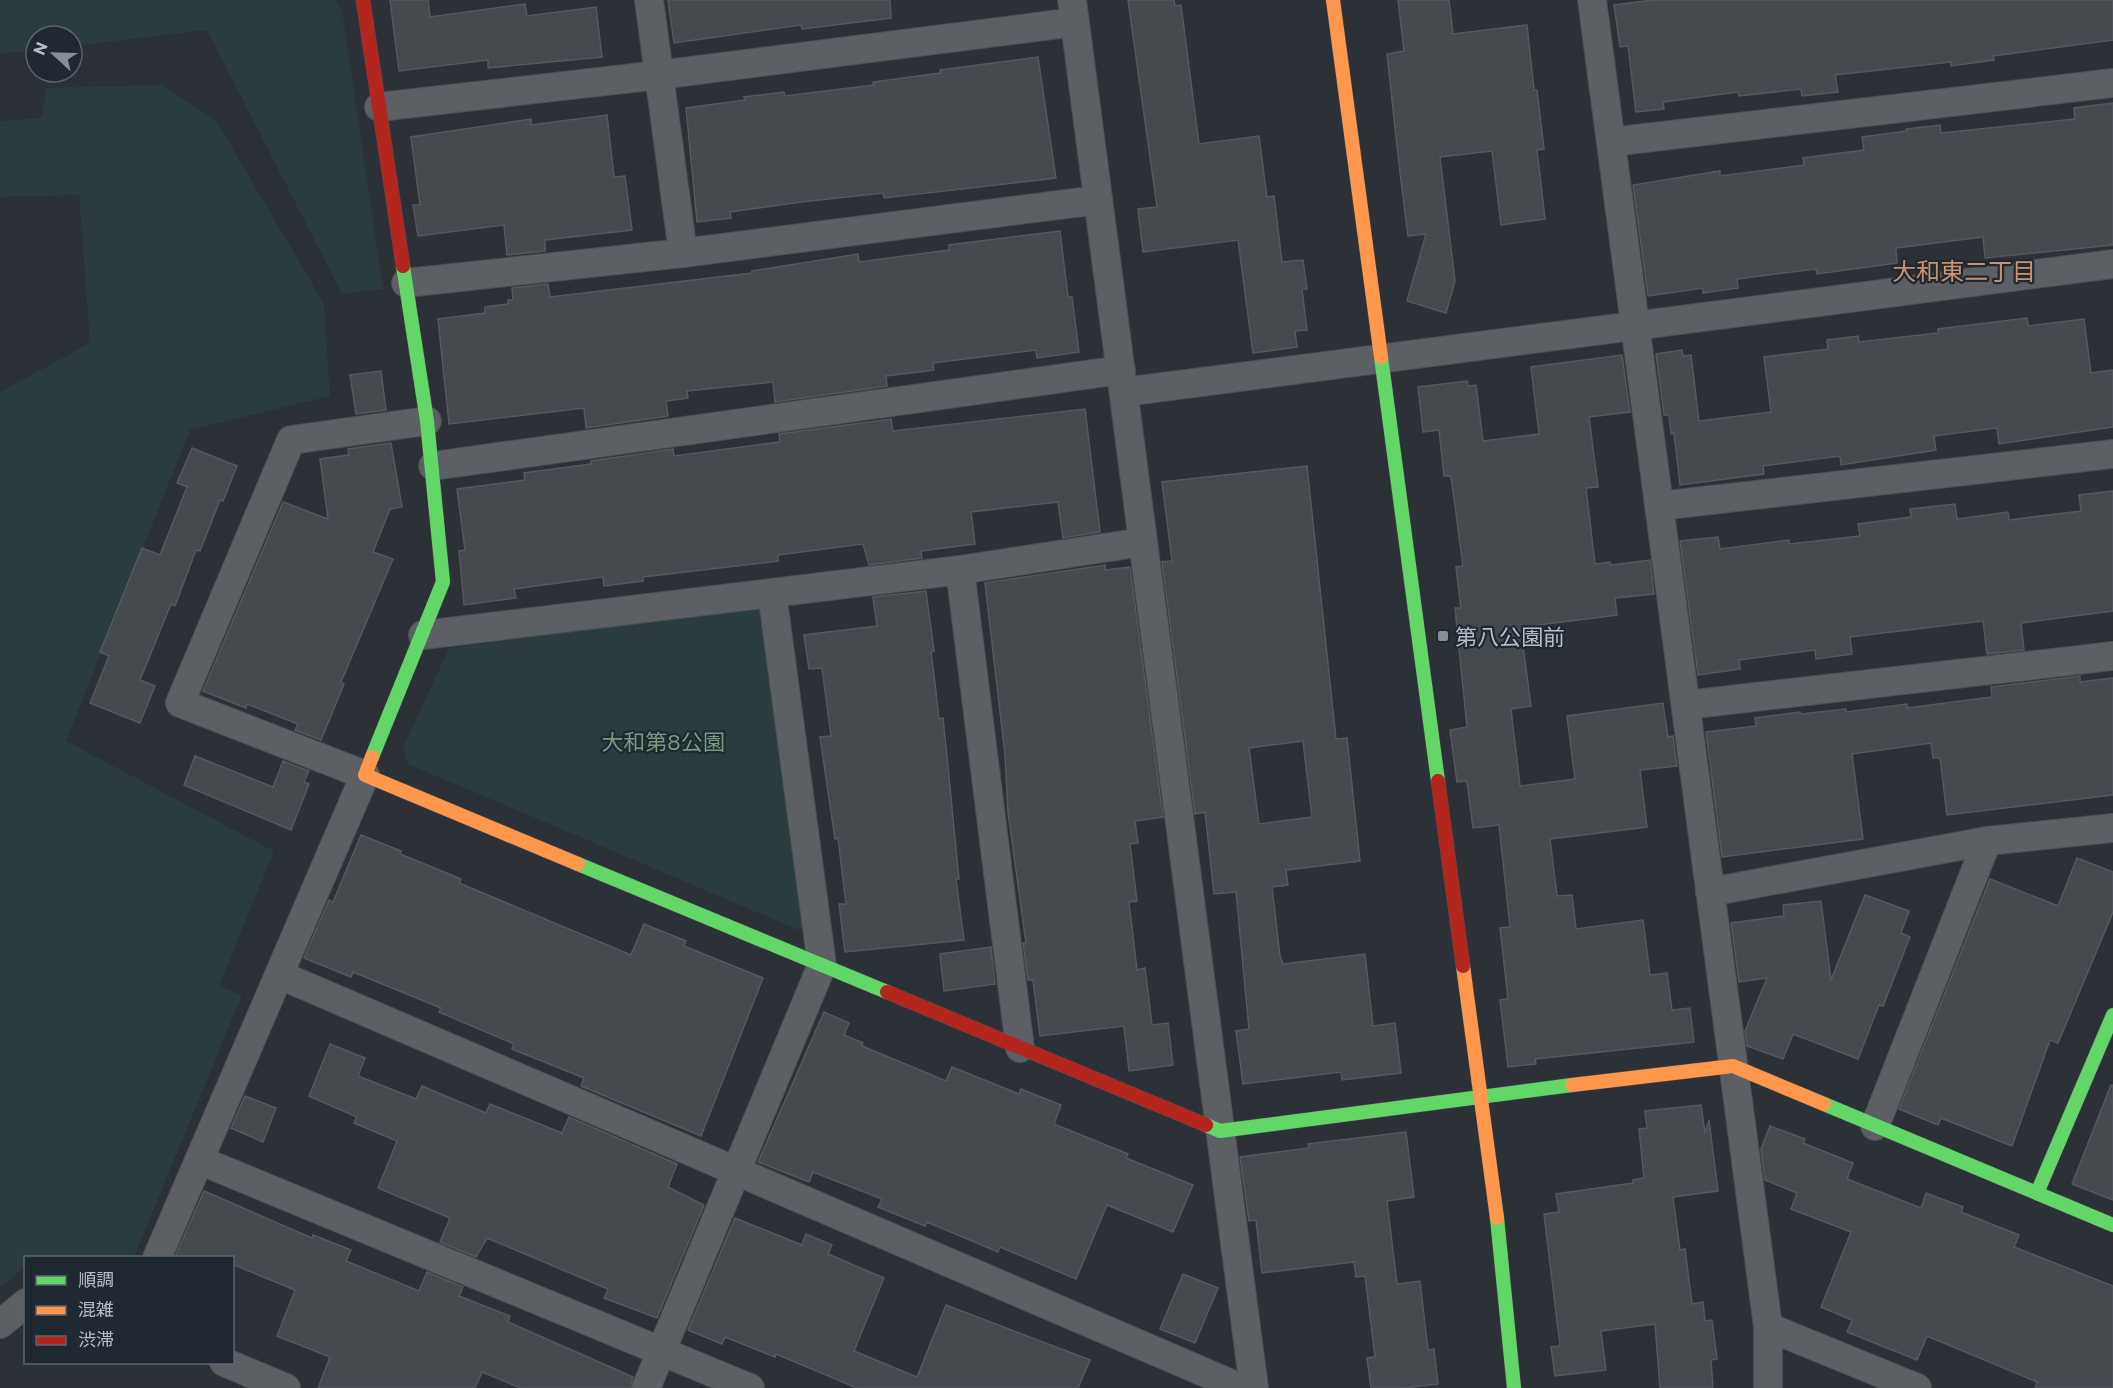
<svg xmlns="http://www.w3.org/2000/svg" width="2113" height="1388" viewBox="0 0 2113 1388" font-family="Commissioner,'Noto Sans JP',sans-serif">
  <style>
    .green { fill: #2a3c3d }
    .building { fill: #44494e; stroke: #54585f; stroke-width: 1.5; fill-rule: evenodd }
    .lines { fill: none; stroke-linecap: round; stroke-linejoin: round }
    .street-casing { stroke: #4a4d52; stroke-width: 30 }
    .fast-casing { stroke: #4a4d52; stroke-width: 15 }
    .slow-casing { stroke: #4a4d52; stroke-width: 15 }
    .jam-casing { stroke: #4a4d52; stroke-width: 15 }
    .street { stroke: #5c6065; stroke-width: 28 }
    .fast { stroke: #63d668; stroke-width: 14 }
    .slow { stroke: #ff974d; stroke-width: 14 }
    .jam { stroke: #b3261e; stroke-width: 14 }
    .poi-dot { fill: #868d95; stroke: #202831; stroke-width: 2 }
    .labels { text-anchor: middle; dominant-baseline: central; stroke-width: 4.5; stroke-linejoin: round; paint-order: stroke }
    .poi-label { font-size: 22px; fill: #b7bec7; stroke: #202831; text-anchor: start }
    .park-label { font-size: 22px; fill: #789b7e; stroke: #202831 }
    .neighbourhood-label { font-size: 24px; fill: #c99270; stroke: #202831 }
  </style>
  <rect width="100%" height="100%" fill="#2c3137"/>
  <g class="green">
    <path d="M0,0H334L342,10L383,289L342,294L207,30L72,46V36H36V50L0,54Z"/>
    <path d="M161,85L216,120L324,304L330,396L190,430L66,741L274,851L219,986L242,995L134,1257L46,1258L39,1255L26,1258L25,1266L0,1288V392L90,343L79,195L0,197V121L42,118L46,88Z"/>
    <path d="M758,607L769,616L812,920L799,930L408,764L403,748L449,648Z"/>
  </g>
  <g class="building">
    <path d="M390,0H428L430,17L525,4L527,16L596,7L602,57L488,68V60L399,71Z"/>
    <path d="M668,0H890L891,18L802,29L801,25L674,43Z"/>
    <path d="M1128,0H1174L1175,6L1181,5L1199,144L1259,136L1267,197L1274,196L1282,262L1303,260L1307,289L1302,290L1307,330L1295,331L1297,347L1253,353L1238,240L1143,252L1138,209L1157,207Z"/>
    <path d="M1398,0H1449L1453,34L1527,25L1534,90H1537L1544,149L1537,150L1545,219L1501,225L1492,151L1440,157L1455,281L1446,313L1407,301L1426,234L1408,236L1400,173L1387,54L1404,51Z"/>
    <path d="M1653,0H2113V40L1993,56L1994,60L1951,66V62L1835,75L1838,92L1802,96L1801,89L1739,96L1738,92L1663,102L1664,109L1636,112L1628,46L1620,47L1614,5Z"/>
    <path d="M1038,57L1056,178L884,198L883,193L801,202L730,212L731,218L697,222L686,108L745,100L744,97L784,92L785,96L874,85L873,82L940,73V70Z"/>
    <path d="M2113,103V245L1985,258L1983,237L1896,248L1897,263L1817,274L1816,269L1737,279L1738,288L1703,293V288L1648,296L1633,185L1720,171V176L1804,165L1803,158L1864,150L1862,137L1907,131L1906,129L1940,125L1941,133L2075,119L2074,108Z"/>
    <path d="M607,115L614,177L625,176L632,230L545,240V251L507,255L504,225L418,236L413,205H420L411,137L531,119V125Z"/>
    <path d="M1060,231L1068,297H1072L1079,352L1037,358L1036,350L933,363L934,370L886,376L887,386L775,402L773,382L687,391L688,398L666,401L668,416L586,428L584,408L449,424L438,319L485,313V307L508,304V300H513L512,288L548,284L550,297L752,273V271L858,254L859,262L949,250V245Z"/>
    <path d="M2027,318L2028,326L2084,319L2091,373L2113,370V427L1999,444L1997,428L1934,436L1936,450L1841,465L1840,456L1763,466L1764,474L1680,485L1674,433L1671,434L1669,415H1664L1656,354L1682,350L1683,356L1691,355L1699,421L1771,412L1764,357L1828,349L1827,340L1858,336L1859,342L1938,333V329Z"/>
    <path d="M1622,355L1630,412L1589,417L1598,487L1586,488L1595,564L1610,562L1611,565L1650,560L1654,594L1615,598L1617,615L1531,626L1532,630L1521,631L1531,706L1511,709L1520,786L1575,779L1567,716L1663,703L1668,737L1673,736L1677,766L1640,770L1647,827L1550,839L1557,896L1572,895L1576,929L1643,920L1650,975L1667,973L1672,1010L1690,1008L1694,1042L1535,1059L1536,1064L1508,1067L1500,1000L1508,999L1500,928L1510,927L1499,825L1473,828L1467,781L1457,782L1450,730L1467,727L1455,608H1461L1456,567L1463,566L1451,476H1444L1439,430L1423,432L1418,387L1467,381L1468,386L1476,385L1483,441L1539,434L1531,367Z"/>
    <path d="M381,371L386,410L356,414L350,375Z"/>
    <path d="M1085,409L1100,532L1063,538L1058,502L971,512L975,544L921,551L922,558L869,565L863,544L778,555V561L643,577V581L604,586L603,577L514,589L516,598L464,605L459,551L465,550L457,489L525,480L524,473L591,464V461L673,449L674,456L780,442L779,434L891,419L893,431Z"/>
    <path d="M391,443L402,507L390,509L373,552L393,559L341,682L344,684L321,740L295,730L298,724L247,704L246,708L203,691L283,502L328,519L320,459L349,455L348,449Z"/>
    <path d="M192,448L237,466L223,501L220,500L200,551L196,550L175,606L171,604L140,680L155,686L140,723L90,703L109,656L100,652L142,548L160,555L187,487L177,483Z"/>
    <path d="M1307,466L1336,739L1347,738L1360,861L1286,870L1288,885L1272,887L1280,956L1283,964L1365,954L1373,1026L1395,1023L1401,1073L1342,1080L1341,1072L1243,1084L1236,1031L1249,1029L1236,892L1214,894L1205,812L1195,814L1162,562L1172,561L1162,482ZM1303,741L1312,817L1259,824L1249,748Z"/>
    <path d="M2113,491V611L2021,623L2024,650L1987,654L1983,621L1850,637L1852,654L1816,659L1815,650L1739,660L1740,669L1698,675L1680,541L1718,537L1720,549L1789,540V544L1860,536L1858,524L1911,517L1910,509L1955,504L1957,519L2008,512L2009,520L2081,511L2079,495Z"/>
    <path d="M1105,565V570L1130,567L1163,817L1135,821L1138,843L1130,844L1137,901L1129,902L1137,970L1145,968L1152,1025L1168,1023L1173,1065L1129,1071L1124,1026L1040,1036L1033,980H1028L1023,943H1026L1008,812L1005,755L985,583Z"/>
    <path d="M926,591L934,651L931,652L935,683L939,719L943,718L948,767L959,879H956L964,940L845,952L839,904H846L838,838L835,839L820,737L831,736L822,668L809,669L804,635L877,626L873,597Z"/>
    <path d="M2080,676V682L2113,678V795L1947,815L1940,758H1933L1931,743L1852,754L1863,839L1722,857L1706,732L1756,726L1755,718L1800,712L1801,714L1846,709V712L1907,704V708L1992,697L1991,687Z"/>
    <path d="M195,756L273,787L283,761L309,771L304,782L309,784L291,830L184,785Z"/>
    <path d="M361,835L401,851L400,854L461,879L459,883L631,955L644,924L686,941L684,946L763,978L701,1136L581,1086L584,1078L512,1049L514,1044L439,1012L441,1008L353,972L351,977L304,958L329,900L333,902Z"/>
    <path d="M2077,858L2113,872V912L2058,1043L2050,1040L2012,1146L1941,1118L1938,1125L1899,1109L1990,879L2058,906Z"/>
    <path d="M1865,895L1909,911L1901,933L1910,937L1883,1006L1879,1005L1858,1059L1793,1034L1783,1059L1747,1046L1745,1031L1767,978L1739,982L1731,923L1784,916L1783,905L1821,901L1831,980Z"/>
    <path d="M991,947L995,984L944,991L940,954Z"/>
    <path d="M824,1012L849,1023L844,1035L863,1043L862,1046L946,1081L952,1067L1019,1094L1021,1089L1061,1105L1054,1124L1128,1154L1126,1158L1193,1185L1173,1232L1107,1205L1076,1279L1000,1247L998,1252L927,1222L925,1226L878,1207L882,1199L813,1172L809,1182L758,1162Z"/>
    <path d="M330,1044L365,1058L358,1076L416,1099L422,1086L486,1113L490,1104L562,1133L569,1117L677,1164L668,1187L704,1205L657,1318L604,1298L608,1289L487,1238L476,1257L440,1242L450,1218L378,1188L397,1141L354,1123L357,1117L309,1096Z"/>
    <path d="M2111,1085H2113V1200L2072,1184Z"/>
    <path d="M245,1096L276,1108L263,1142L231,1128Z"/>
    <path d="M1701,1105L1705,1133L1709,1120L1718,1191L1673,1197L1680,1250L1685,1249L1692,1304L1703,1302L1705,1321L1712,1320L1717,1359L1711,1360L1713,1388H1660L1655,1324L1601,1331L1606,1370L1555,1376L1551,1347L1560,1346L1544,1214L1559,1212L1556,1194L1633,1183V1180L1644,1178L1639,1129L1647,1128L1645,1111Z"/>
    <path d="M1770,1126L1805,1139L1803,1143L1853,1163L1847,1179L1921,1208L1926,1193L1963,1207L1961,1212L2019,1235L2014,1247L2113,1286V1388H2035L2037,1382L1927,1336L1917,1360L1847,1332L1852,1320L1821,1307L1851,1232L1791,1209L1797,1193L1765,1180L1761,1149Z"/>
    <path d="M1406,1132L1414,1197L1387,1201L1397,1284L1420,1281L1428,1350L1434,1349L1438,1384L1404,1388H1371L1367,1358L1375,1357L1365,1276L1356,1277L1354,1262L1262,1273L1256,1220L1249,1221L1240,1157L1309,1148L1308,1144Z"/>
    <path d="M204,1191L312,1238L313,1235L351,1250L346,1261L419,1291L427,1272L463,1287L459,1296L510,1316L508,1322L633,1377L630,1388H521L482,1372L475,1388H318L330,1357L277,1336L295,1290L232,1264V1257H175Z"/>
    <path d="M735,1218L802,1245L806,1234L832,1245L828,1254L884,1278L854,1351L917,1377L946,1305L1090,1360L1078,1388H857L776,1354L775,1357L725,1337L722,1344L688,1330Z"/>
    <path d="M1183,1274L1218,1288L1195,1343L1160,1329Z"/>
  </g>
  <g class="lines">
    <g class="street-casing">
      <g id="street">
        <path d="M649,0L683,253"/>
        <path d="M1072,0L1254,1388"/>
        <path d="M1592,0L1768,1327V1388"/>
        <path d="M379,107L659,75L1075,22"/>
        <path d="M1611,142L2113,83"/>
        <path d="M406,283L683,253L1098,200"/>
        <path d="M1124,392L2113,264"/>
        <path d="M433,466L1121,370"/>
        <path d="M1659,506L2113,454"/>
        <path d="M960,570L1020,1048"/>
        <path d="M772,593L960,570L1143,542"/>
        <path d="M423,635L772,593L822,965L646,1388"/>
        <path d="M1686,705L2113,656"/>
        <path d="M1710,892L1987,841L2113,828"/>
        <path d="M280,975L1241,1388"/>
        <path d="M1875,1126L1987,841"/>
        <path d="M199,1160L750,1388"/>
        <path d="M157,1258L365,775L180,703L291,440L427,421"/>
        <path d="M0,1324L26,1303"/>
        <path d="M1768,1327L1917,1388"/>
        <path d="M224,1362L286,1388"/>
      </g>
    </g>
    <g class="fast-casing">
      <g id="fast">
        <path d="M1381,357L1438,781"/>
        <path d="M372,757L443,582L427,421L403,266"/>
        <path d="M578,864L887,992"/>
        <path d="M1824,1104L2113,1225"/>
        <path d="M1206,1125L1220,1131L1572,1085"/>
        <path d="M2037,1193L2113,1015"/>
        <path d="M1497,1218L1514,1388"/>
      </g>
    </g>
    <g class="slow-casing">
      <g id="slow">
        <path d="M1333,0L1381,357"/>
        <path d="M372,757L365,775L578,864"/>
        <path d="M1463,966L1497,1218"/>
        <path d="M1572,1085L1733,1066L1824,1104"/>
      </g>
    </g>
    <g class="jam-casing">
      <g id="jam">
        <path d="M363,0L403,266"/>
        <path d="M1438,781L1463,966"/>
        <path d="M887,992L1206,1125"/>
      </g>
    </g>
    <use href="#street" class="street"/>
    <use href="#fast" class="fast"/>
    <use href="#slow" class="slow"/>
    <use href="#jam" class="jam"/>
  </g>
  <rect class="poi-dot" x="1437" y="630" width="12" height="12" rx="3"/>
  <g class="labels">
    <g class="poi-label">
      <text x="1455" y="636">第八公園前</text>
    </g>
    <g class="park-label">
      <text x="663" y="741">大和第8公園</text>
    </g>
    <g class="neighbourhood-label">
      <text x="1964" y="270">大和東二丁目</text>
    </g>
  </g>
  <rect x="24" y="1256" width="210" height="108" fill="#202831" stroke="#5c646d" stroke-width="1.5"/>
  <rect x="36" y="1276" width="30" height="9" fill="#63d668" stroke="#5c646d" stroke-width="1.5"/>
  <text x="78" y="1286" font-size="18" fill="#b7bec7">順調</text>
  <rect x="36" y="1306" width="30" height="9" fill="#ff974d" stroke="#5c646d" stroke-width="1.5"/>
  <text x="78" y="1316" font-size="18" fill="#b7bec7">混雑</text>
  <rect x="36" y="1336" width="30" height="9" fill="#b3261e" stroke="#5c646d" stroke-width="1.5"/>
  <text x="78" y="1346" font-size="18" fill="#b7bec7">渋滞</text>
  <g transform="translate(54 54) rotate(292)"><circle r="28" fill="#202831" stroke="#5c646d" stroke-width="1.5"/>
  <path d="M0-4.5L10 22L0 15L-10 22Z" fill="#868d95"/>
  <text y="-9" font-size="16" font-weight="bold" text-anchor="middle" fill="#b7bec7">N</text>
  </g>
</svg>
